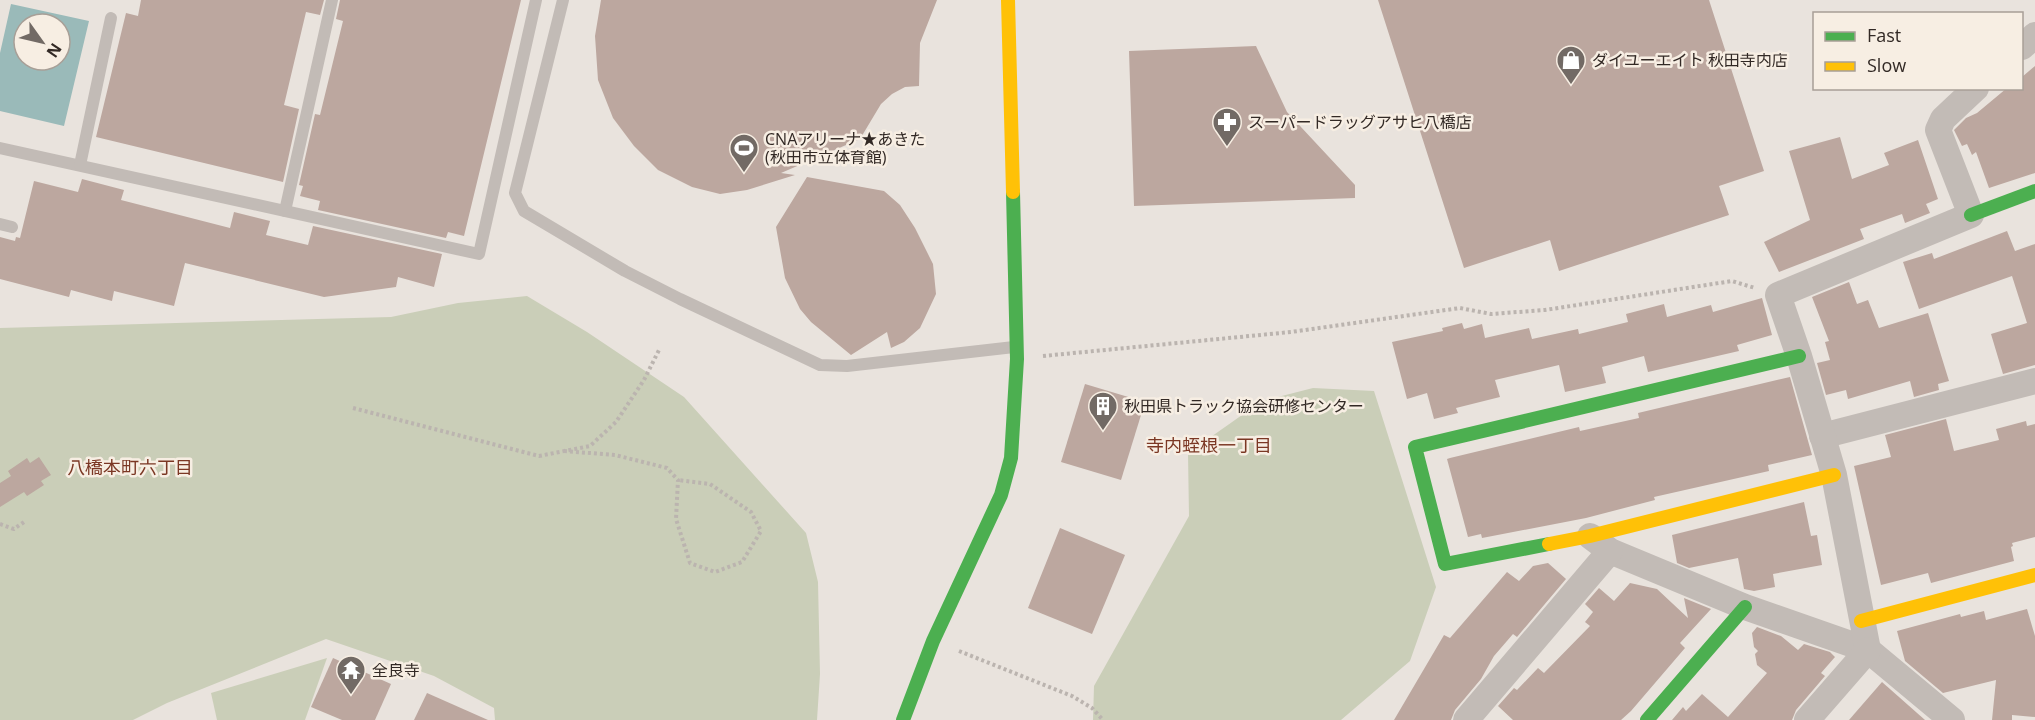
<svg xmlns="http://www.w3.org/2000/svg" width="2035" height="720" viewBox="0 0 2035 720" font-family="'Open Sans','Noto Sans JP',sans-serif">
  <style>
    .green { fill: #caceb8 }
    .water { fill: #9abab9; fill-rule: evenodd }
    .building { fill: #bca79f }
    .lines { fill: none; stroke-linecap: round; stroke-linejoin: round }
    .path { stroke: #bbb4af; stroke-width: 4; stroke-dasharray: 3 3; stroke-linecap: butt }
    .lane { stroke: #c2bbb6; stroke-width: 12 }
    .street { stroke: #c2bbb6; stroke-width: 26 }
    .fast { stroke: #4caf50; stroke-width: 14 }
    .slow { stroke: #ffc107; stroke-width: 14 }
    .labels { text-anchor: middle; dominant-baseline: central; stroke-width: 5; stroke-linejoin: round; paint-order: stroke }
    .poi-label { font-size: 16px; fill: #322925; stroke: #f7eee3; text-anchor: start }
    .neighbourhood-label { font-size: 18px; fill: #7b3724; stroke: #f7eee3 }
  </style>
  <rect width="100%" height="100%" fill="#e9e3dd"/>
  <g class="green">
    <path d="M527,296L587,332L684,397L806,533L818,582L820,674L817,720H495L494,708L434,676L326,639L167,703L133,720H0V328L391,317L458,303Z"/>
    <path d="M1313,388L1374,391L1436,587L1410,661L1341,720H1093L1094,686L1189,516L1188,453L1262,401Z"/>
    <path d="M327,658L305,720H217L211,693Z"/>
  </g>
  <path class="water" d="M11,4L89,21L64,126L0,111V53ZM24,24H60V60H24Z"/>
  <g class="building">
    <path d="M141,0H324L320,15L306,12L284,105L299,109L283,182L96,137L126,13L138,16Z"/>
    <path d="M340,0H521L464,236L448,232L446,238L318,210L320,201L300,196L303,186L299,185L315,114L320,115L343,21L336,19Z"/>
    <path d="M601,0H937L920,43L919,86L905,87L892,94L881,104L860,139L781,173L795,175L747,190L720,194L692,187L658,170L634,146L613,118L598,80L595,36Z"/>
    <path d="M1378,0H1709L1764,171L1719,186L1729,215L1559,271L1550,240L1464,268Z"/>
    <path d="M1256,46L1287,112L1355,185V198L1134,206L1129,51Z"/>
    <path d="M2035,66V173L1989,188L1976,152L1972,155L1967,144L1962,146L1954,130L1966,118L1977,113L2007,88H2022V77Z"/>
    <path d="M1840,137L1852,179L1889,165L1884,153L1918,140L1938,199L1926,204L1930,213L1905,223L1902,214L1860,229L1864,239L1779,272L1764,242L1810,220L1789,151Z"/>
    <path d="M807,177L884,191L900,205L915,228L933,264L936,294L920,328L904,342L891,348L887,332L851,355L811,322L800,309L785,278L776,227Z"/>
    <path d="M82,179L124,190L121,200L230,228L234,212L270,221L266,235L308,245L313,226L442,254L434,287L398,277L396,287L324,297L185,263L174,306L114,291L112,301L71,290L69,297L0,279V237L15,241L16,237L20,238L34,181L78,192Z"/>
    <path d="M2007,231L2015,251L2035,244V365L2003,374L1991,334L2027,323L2012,276L1919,309L1903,262L1932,253L1934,259Z"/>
    <path d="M1849,282L1857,304L1868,300L1879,328L1928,313L1949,381L1938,384L1939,390L1914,397L1910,381L1848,399L1846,390L1826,395L1817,363L1830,360L1825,342L1829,341L1812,297Z"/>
    <path d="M1762,298L1772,335L1737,345L1739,351L1648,372L1644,356L1602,367L1606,383L1565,392L1559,365L1495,380L1500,397L1456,408L1458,413L1434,419L1427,393L1407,399L1392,342L1443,331L1442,328L1462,323L1464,329L1482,324L1485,338L1529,328L1532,339L1578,329L1579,334L1628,322L1626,314L1664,304L1667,317L1711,305L1713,312Z"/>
    <path d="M1790,377L1812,455L1768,465L1769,471L1654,497L1655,500L1586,518L1482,538L1481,534L1468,537L1447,459L1450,458L1579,427L1580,431L1639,418L1638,413Z"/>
    <path d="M1085,384L1145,402L1121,480L1061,462Z"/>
    <path d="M1946,419L1954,451L1999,440L1996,429L2026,421L2027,426L2035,424V537L2012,543L2013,546L2011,547L2014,561L1931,583L1928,573L1881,585L1854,466L1891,457L1885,435Z"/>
    <path d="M39,457L51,475L41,481L44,485L27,496L24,492L0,507V483L11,476L8,471L27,458L30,463Z"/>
    <path d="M1804,502L1811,536L1817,535L1822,565L1773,574L1775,587L1754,591L1744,589L1738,558L1689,568L1677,563L1672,535Z"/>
    <path d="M1060,528L1125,555L1092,634L1028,608Z"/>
    <path d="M1548,563L1566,579L1517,637L1513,634L1494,656L1481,679L1455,710L1451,720H1394L1444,635L1450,638L1507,572L1519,581L1533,566Z"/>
    <path d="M1630,583L1657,589L1688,618L1684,598L1711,609L1680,643L1685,648L1631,711L1621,720H1513L1498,706L1514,688L1517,690L1538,668L1544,673L1590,626L1585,622L1593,612L1585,604L1599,588L1614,601Z"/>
    <path d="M2027,609L2035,636V717L2012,715V720H1992L1996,680L1943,693L1905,661L1897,631L1960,614L1961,617L1984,611L1986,620Z"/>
    <path d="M1757,627L1781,636L1798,650L1804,644L1830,652L1835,657L1821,673L1825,676L1796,710L1792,720H1672L1683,707L1686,711L1702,694L1728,717L1767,673L1757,665L1755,654L1758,651L1754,647L1752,633Z"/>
    <path d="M333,658L391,684L375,720H342L311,707Z"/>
    <path d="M1882,682L1925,720H1849Z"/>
    <path d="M427,693L488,720H414Z"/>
  </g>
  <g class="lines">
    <g class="path">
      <path d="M1043,356L1291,332L1460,308L1491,314L1545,310L1732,281L1755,288"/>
      <path d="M353,408L539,456L590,446L616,422L644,380L659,350"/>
      <path d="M564,451L615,455L667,468L678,480L676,519L690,563L715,572L742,562L761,531L751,512L710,484L678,480"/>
      <path d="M0,524L14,529L24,522"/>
      <path d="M959,651L1072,696L1092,708L1103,720"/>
    </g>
    <g class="lane">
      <path d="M563,0L515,193L524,211L625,271L680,299L820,365L847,366L1014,347"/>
      <path d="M0,148L479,254L536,0"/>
      <path d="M80,165L111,18"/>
      <path d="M285,211L332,0"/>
      <path d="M0,224L12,227"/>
    </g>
    <g class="street">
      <path d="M2022,47L2035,35"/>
      <path d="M1822,436L2035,381"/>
      <path d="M1590,536L1610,551L1745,607L1868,650L1952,720"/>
      <path d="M1868,650L1834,475L1799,356L1778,295L1971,215L1938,130L1943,119L1976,88"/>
      <path d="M1466,720L1610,551"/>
      <path d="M1807,720L1868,650"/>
    </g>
    <g class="fast">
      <path d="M1971,215L2035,191"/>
      <path d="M1549,544L1445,564L1415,447L1799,356"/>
      <path d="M903,720L933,641L1001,495L1011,458L1017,359L1013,192"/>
      <path d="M1647,720L1745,607"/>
    </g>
    <g class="slow">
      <path d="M1008,0L1013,192"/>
      <path d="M1549,544L1590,536L1834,475"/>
      <path d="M1861,621L2035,575"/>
    </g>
  </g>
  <defs>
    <g id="shop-pin" transform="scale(1.5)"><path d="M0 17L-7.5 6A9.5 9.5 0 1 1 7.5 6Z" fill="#726a65" stroke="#f7eee3"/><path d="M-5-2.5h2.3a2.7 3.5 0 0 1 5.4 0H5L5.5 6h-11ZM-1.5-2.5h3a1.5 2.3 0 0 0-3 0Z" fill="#fff"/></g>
    <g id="pharmacy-pin" transform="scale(1.5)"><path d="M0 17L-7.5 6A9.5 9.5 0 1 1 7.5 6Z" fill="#726a65" stroke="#f7eee3"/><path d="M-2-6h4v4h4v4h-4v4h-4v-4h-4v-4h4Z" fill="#fff"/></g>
    <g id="stadium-pin" transform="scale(1.5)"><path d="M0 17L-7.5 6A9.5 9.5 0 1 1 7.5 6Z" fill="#726a65" stroke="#f7eee3"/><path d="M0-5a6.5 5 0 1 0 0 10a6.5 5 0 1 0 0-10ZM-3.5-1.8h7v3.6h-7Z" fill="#fff"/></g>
    <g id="building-pin" transform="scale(1.5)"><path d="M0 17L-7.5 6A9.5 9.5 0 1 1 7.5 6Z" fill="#726a65" stroke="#f7eee3"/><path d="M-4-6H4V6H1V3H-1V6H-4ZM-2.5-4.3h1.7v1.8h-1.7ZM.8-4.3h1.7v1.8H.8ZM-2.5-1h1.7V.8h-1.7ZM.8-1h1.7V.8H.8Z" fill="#fff"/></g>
    <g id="temple-pin" transform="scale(1.5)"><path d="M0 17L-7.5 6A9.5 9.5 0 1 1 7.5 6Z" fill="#726a65" stroke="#f7eee3"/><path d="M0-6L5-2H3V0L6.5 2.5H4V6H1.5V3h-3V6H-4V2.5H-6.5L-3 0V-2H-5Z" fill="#fff"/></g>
  </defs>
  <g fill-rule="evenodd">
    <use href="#shop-pin" x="1571" y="60"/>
    <use href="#pharmacy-pin" x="1227" y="122"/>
    <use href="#stadium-pin" x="744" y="148"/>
    <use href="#building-pin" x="1103" y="406"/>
    <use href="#temple-pin" x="351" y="670"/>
  </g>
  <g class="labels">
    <g class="poi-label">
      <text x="1592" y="60">ダイユーエイト 秋田寺内店</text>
      <text x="1248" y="122">スーパードラッグアサヒ八橋店</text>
      <text x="765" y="139">CNAアリーナ★あきた<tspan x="765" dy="18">(秋田市立体育館)</tspan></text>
      <text x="1124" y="406">秋田県トラック協会研修センター</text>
      <text x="372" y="670">全良寺</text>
    </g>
    <g class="neighbourhood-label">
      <text x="1209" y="445">寺内蛭根一丁目</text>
      <text x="130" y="467">八橋本町六丁目</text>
    </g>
  </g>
  <rect x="1813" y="12" width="210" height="78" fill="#f7eee3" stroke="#a89f97" stroke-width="1.5"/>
  <rect x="1825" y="32" width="30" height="9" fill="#4caf50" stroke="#a89f97" stroke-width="1.5"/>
  <text x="1867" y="42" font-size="18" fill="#322925">Fast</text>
  <rect x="1825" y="62" width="30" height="9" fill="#ffc107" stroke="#a89f97" stroke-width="1.5"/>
  <text x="1867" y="72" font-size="18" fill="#322925">Slow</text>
  <g transform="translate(42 42) rotate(124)"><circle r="28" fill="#f7eee3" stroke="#a89f97" stroke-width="1.5"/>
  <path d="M0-4.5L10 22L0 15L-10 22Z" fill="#726a65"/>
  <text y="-9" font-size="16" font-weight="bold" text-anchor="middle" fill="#322925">N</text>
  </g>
</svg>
